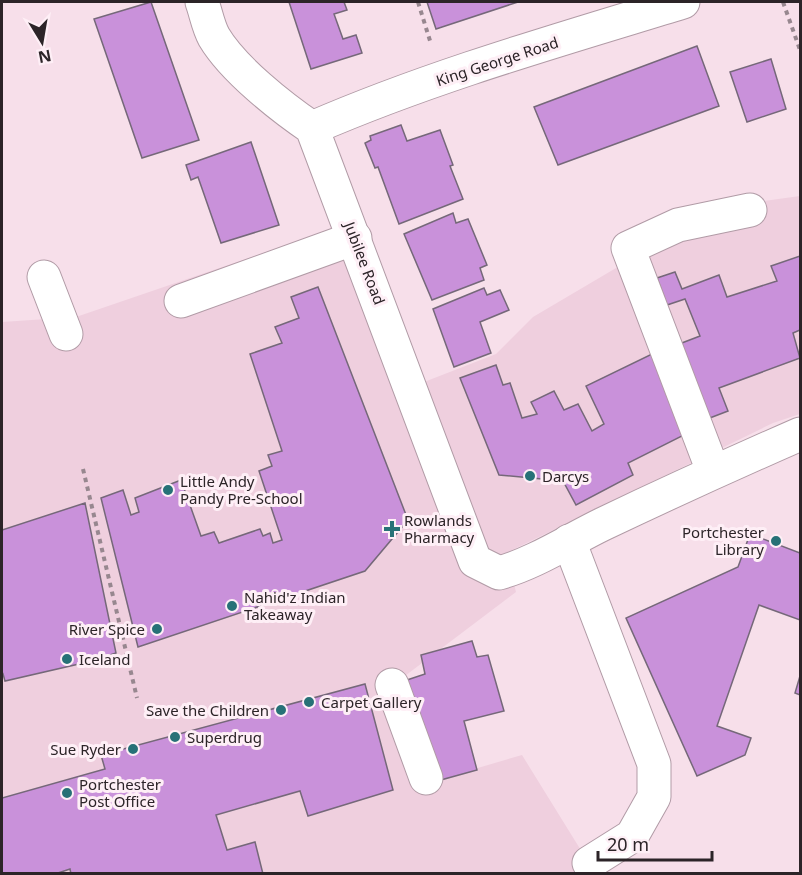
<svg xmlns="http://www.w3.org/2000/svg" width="802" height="875" viewBox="0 0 802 875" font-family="'Noto Sans',sans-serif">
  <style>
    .built { fill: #efcfde }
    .building { fill: #c991da; stroke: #756879; stroke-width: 1.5 }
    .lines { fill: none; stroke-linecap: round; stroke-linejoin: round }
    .minor-casing { stroke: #b19ba6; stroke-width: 35 }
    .path { stroke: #97878f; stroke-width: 4; stroke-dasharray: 4.5 4.5; stroke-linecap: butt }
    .minor { stroke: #fff; stroke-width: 33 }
    .poi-dot { fill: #277177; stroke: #feeff6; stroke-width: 2 }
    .labels { text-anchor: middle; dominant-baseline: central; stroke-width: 6; stroke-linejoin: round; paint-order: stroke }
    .street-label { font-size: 15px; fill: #2c2428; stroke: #feeff6 }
    .poi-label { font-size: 15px; fill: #2c2428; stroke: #feeff6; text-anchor: start }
  </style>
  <rect width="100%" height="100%" fill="#f7dfea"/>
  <path class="built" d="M800,196V414L773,423L506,553L516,592L393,685L437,780L522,755L595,873L2,874V322L76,317L334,229L401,391L496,354L533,317L633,258L743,204Z"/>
  <g class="building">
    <path d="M151,2L199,140L142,158L94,19Z"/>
    <path d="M289,2H344L347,10L334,14L343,39L356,35L362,53L311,69Z"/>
    <path d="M427,2H518L436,29Z"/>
    <path d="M697,46L719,106L558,165L534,107Z"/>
    <path d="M771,59L786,109L747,122L730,72Z"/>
    <path d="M401,125L407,141L440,130L453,165L450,166L463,199L399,224L378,167L375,168L365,143L371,140L370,136Z"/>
    <path d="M251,142L279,225L221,243L198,177L191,180L186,165Z"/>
    <path d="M453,213L456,223L468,219L487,265L480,268L484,280L432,300L404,234Z"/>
    <path d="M800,256V330L793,333L800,358L719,388L728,411L702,421L674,346L700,336L685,299L667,305L657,278L675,272L682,289L719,275L727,297L777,281L771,266Z"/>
    <path d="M318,287L408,520L365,571L138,647L101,498L123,490L131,515L139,512L135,498L181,480L201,536L214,532L219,543L260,529L263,536L270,533L273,543L282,540L259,471L272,466L268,455L282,451L250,354L282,343L275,327L299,318L291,297Z"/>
    <path d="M484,288L487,295L500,290L509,310L480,322L491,353L454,367L433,309Z"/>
    <path d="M652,354L684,435L628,463L633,475L576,505L563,481L499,475L460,378L496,365L503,385L510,383L522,418L537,414L531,402L554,391L564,410L578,404L592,431L604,424L586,386Z"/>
    <path d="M85,503L116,653L92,661L5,681L3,674L2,675V530Z"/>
    <path d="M750,534L800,553V620L759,605L717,726L751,738L745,755L697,776L626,618L738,567Z"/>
    <path d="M472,641L477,657L488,655L504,711L464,721L477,770L437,781L392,685L425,674L421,655Z"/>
    <path d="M800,676V695L795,693Z"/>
    <path d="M365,684L393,790L308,816L300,791L216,815L227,850L255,842L263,874H71L70,869L55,874H2V798L105,769L101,755Z"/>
  </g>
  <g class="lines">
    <g class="minor-casing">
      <g id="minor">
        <path d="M202,2C206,13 208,26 214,37C233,69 281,107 312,128L475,561L499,573C535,563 568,541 603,524C668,493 734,463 800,434"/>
        <path d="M312,128C432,76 559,40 683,2"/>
        <path d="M44,277L66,334"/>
        <path d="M181,301L355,238"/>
        <path d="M713,471L628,248L678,225L750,210"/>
        <path d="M569,541L654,764V797L632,836L589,863"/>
        <path d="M392,685L426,778"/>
      </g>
    </g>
    <g class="path">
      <path d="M418,2L431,44"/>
      <path d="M783,2L800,50"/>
      <path d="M83,469L137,698"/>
    </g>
    <use href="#minor" class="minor"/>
  </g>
  <g class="poi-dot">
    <circle cx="530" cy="476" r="6"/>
    <circle cx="168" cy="490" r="6"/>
    <path d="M389 520h6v6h6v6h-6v6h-6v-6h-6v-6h6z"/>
    <circle cx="776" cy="541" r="6"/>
    <circle cx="232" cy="606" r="6"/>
    <circle cx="157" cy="629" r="6"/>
    <circle cx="67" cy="659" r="6"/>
    <circle cx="309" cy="702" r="6"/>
    <circle cx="281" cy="710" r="6"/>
    <circle cx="175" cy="737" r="6"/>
    <circle cx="133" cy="749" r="6"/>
    <circle cx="67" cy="793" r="6"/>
  </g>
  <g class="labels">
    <g class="street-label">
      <text transform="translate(497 61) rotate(-18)">King George Road</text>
      <text transform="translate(365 263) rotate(69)">Jubilee Road</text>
    </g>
    <g class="poi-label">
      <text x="542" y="476">Darcys</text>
      <text x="180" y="481">Little Andy<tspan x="180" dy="17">Pandy Pre-School</tspan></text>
      <text x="404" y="520">Rowlands<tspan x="404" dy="17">Pharmacy</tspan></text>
      <text x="764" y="532" text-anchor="end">Portchester<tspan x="764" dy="17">Library</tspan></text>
      <text x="244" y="597">Nahid'z Indian<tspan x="244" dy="17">Takeaway</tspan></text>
      <text x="145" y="629" text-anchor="end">River Spice</text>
      <text x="79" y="659">Iceland</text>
      <text x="321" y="702">Carpet Gallery</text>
      <text x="269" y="710" text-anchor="end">Save the Children</text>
      <text x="187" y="737">Superdrug</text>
      <text x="121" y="749" text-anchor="end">Sue Ryder</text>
      <text x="79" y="784">Portchester<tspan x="79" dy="17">Post Office</tspan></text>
    </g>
  </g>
  <rect width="802" height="875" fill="none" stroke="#2c2428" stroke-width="6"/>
  <g transform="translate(42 42) rotate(169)" stroke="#feeff6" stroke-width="4.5" paint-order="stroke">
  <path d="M0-4.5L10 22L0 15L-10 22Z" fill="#2c2428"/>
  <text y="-9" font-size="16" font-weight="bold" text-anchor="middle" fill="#2c2428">N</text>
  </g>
  <path d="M598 851v9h114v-9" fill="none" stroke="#2c2428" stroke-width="3"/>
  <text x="607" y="851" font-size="18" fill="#2c2428" stroke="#feeff6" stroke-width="4.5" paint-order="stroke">20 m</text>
</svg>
